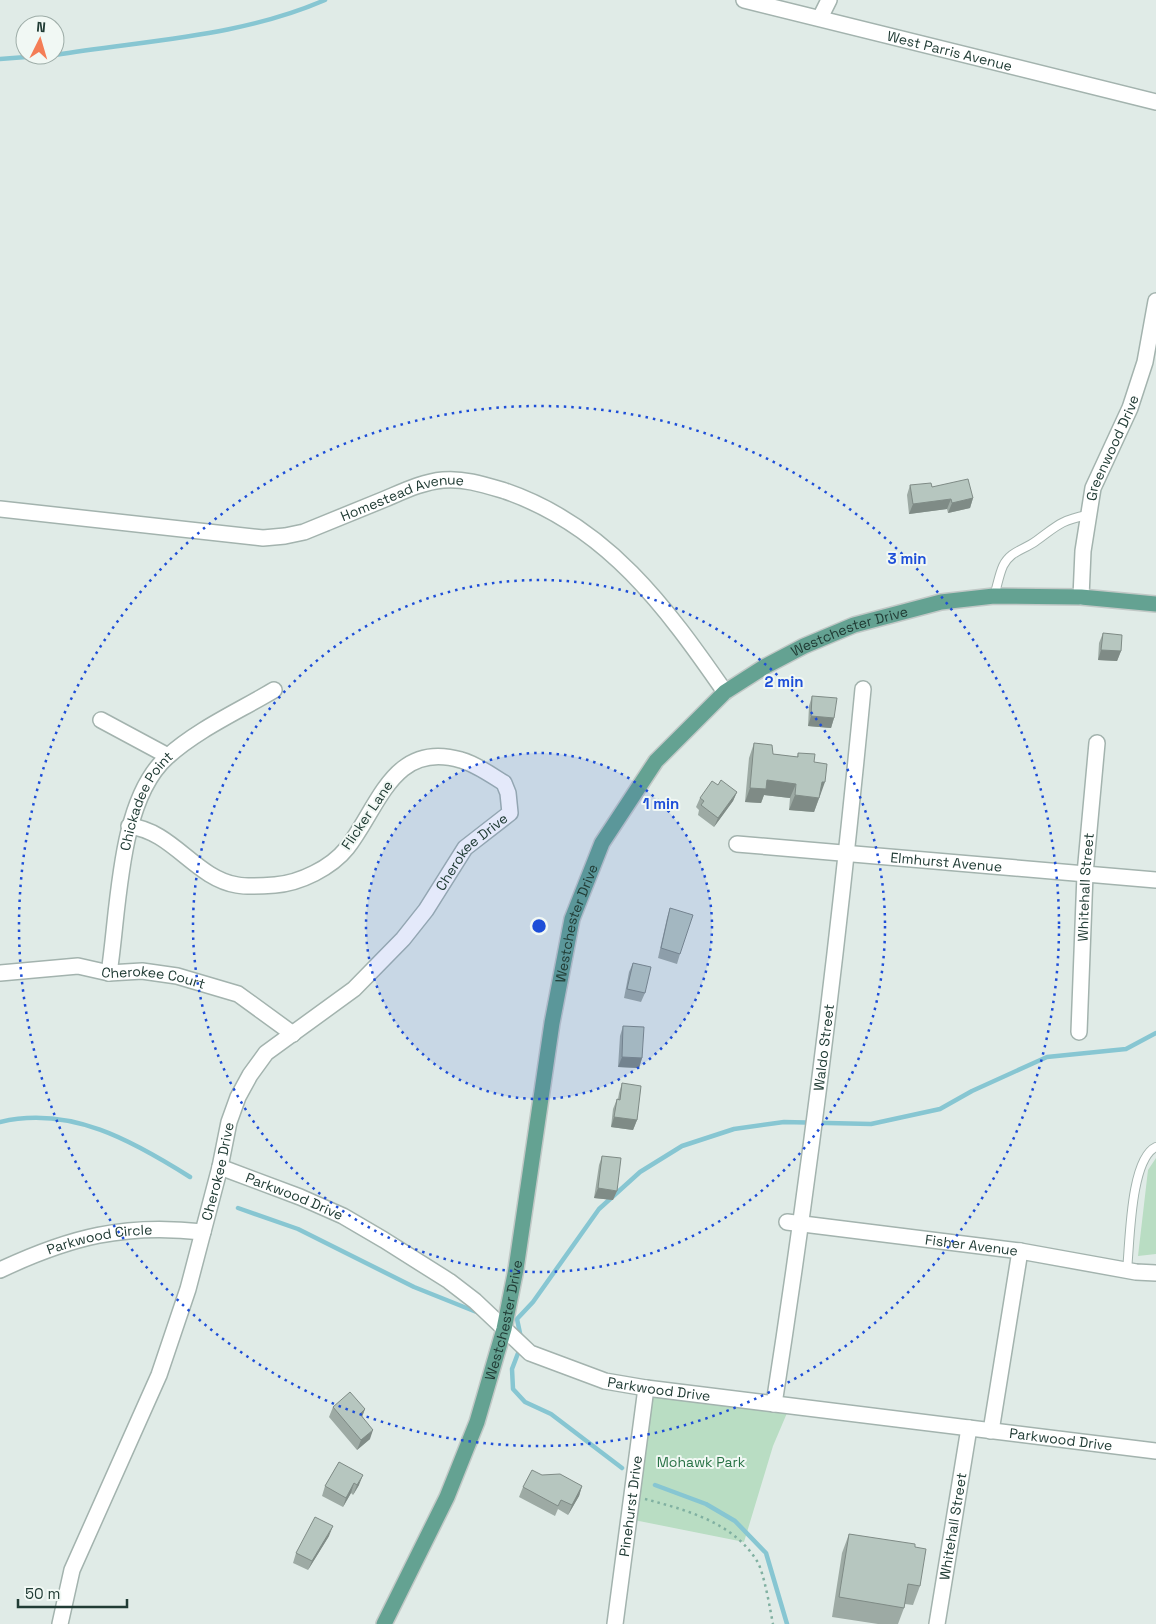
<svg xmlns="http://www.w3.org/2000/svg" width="1156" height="1624" viewBox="0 0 1156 1624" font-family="'Space Grotesk',sans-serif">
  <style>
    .green { fill: #b9ddc3 }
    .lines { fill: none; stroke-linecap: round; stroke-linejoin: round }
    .stream { stroke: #87c6d2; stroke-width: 4.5 }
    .service-casing { stroke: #a3b3ae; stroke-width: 10 }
    .minor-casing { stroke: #a3b3ae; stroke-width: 18 }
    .tertiary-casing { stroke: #a3b3ae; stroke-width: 18 }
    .primary-casing { stroke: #c1c8c6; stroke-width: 18 }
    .path { stroke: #80b0a1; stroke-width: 2.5; stroke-dasharray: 2.5 4; stroke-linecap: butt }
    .service { stroke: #fff; stroke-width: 8 }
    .minor { stroke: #fff; stroke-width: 15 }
    .tertiary { stroke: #fff; stroke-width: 15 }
    .primary { stroke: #64a292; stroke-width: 15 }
    .wall { fill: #9daaa4 }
    .shaded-wall { fill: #7f8b86 }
    .building { fill: #b6c6bf; stroke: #7f8b86 }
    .ring { fill: none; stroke: #1d4ed8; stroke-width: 2.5; stroke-dasharray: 2.5 5 }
    .labels { text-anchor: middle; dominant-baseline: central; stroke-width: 4; stroke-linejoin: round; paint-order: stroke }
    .street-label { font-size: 14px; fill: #213c35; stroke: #f1f8f4 }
    .park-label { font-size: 14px; fill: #2a7347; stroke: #f1f8f4 }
    .centre { fill: #1d4ed8; stroke: #f1f8f4; stroke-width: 2.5 }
    .ring-label { font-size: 15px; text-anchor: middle; font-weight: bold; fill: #1d4ed8; stroke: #f1f8f4; stroke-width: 4; stroke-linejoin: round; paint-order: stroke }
  </style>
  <rect width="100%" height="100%" fill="#e0ebe7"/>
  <!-- green -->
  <path class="green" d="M1156 1158V1254L1138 1256 1148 1170Z
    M646 1388 790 1406 773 1446 744 1542 629 1519Z"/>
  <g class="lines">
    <!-- stream -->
    <path class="stream" d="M55 55C146 40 240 37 325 0
      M0 59 52 55
      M0 1122C70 1105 133 1141 190 1177
      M238 1208 298 1229 414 1287 479 1313
      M517 1319 533 1302 599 1209 640 1172 682 1146 734 1129 784 1122 871 1124 940 1109 972 1091 1047 1057 1126 1049 1156 1033
      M517 1319 521 1338
      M520 1348 512 1369 513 1389 525 1402 551 1414 622 1468
      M655 1485 706 1504 735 1521 766 1553 787 1624"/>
    <defs>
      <path id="service" d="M994 596C997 587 999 575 1003 566 1010 551 1024 550 1036 541 1057 526 1059 521 1087 515
        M1127 1270C1130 1243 1130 1159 1156 1147"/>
      <g id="minor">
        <path id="s1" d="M744 0 1156 102"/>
        <path d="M820 18 829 0"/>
        <path id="s2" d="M0 509 263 538 285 536 304 532C331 521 358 510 385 499 404 491 422 482 443 480 464 478 485 485 505 491 607 526 666 607 725 692"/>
        <path d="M101 720 168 756"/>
        <path id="s3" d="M737 844 1156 880"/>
        <path id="s4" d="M0 973 78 966 109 973 142 971 177 976 238 994 293 1034"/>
        <path id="s5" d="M109 973C119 910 118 801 167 757 198 729 239 711 274 690"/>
        <path id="s6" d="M1079 1032 1085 874 1097 743"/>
        <path id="s7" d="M220 1167 300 1197 343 1216 384 1240 449 1281 475 1301 530 1353 605 1381 646 1388 1156 1451"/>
        <path id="s8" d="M787 1222 1020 1251 1136 1272 1156 1273"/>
        <path id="s9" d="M0 1270C70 1237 125 1223 203 1232"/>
        <path id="s10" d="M774 1404C811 1166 840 929 863 689"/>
        <path d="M991 1431 1020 1251"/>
        <path id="s11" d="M60 1624 72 1570 159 1375 188 1289 220 1167 229 1122 238 1097 250 1075 266 1053 354 989 403 939 426 910 465 848 510 813 508 793 504 783C491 775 476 764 461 760 393 740 379 807 347 848 331 868 300 883 275 885 263 886 248 887 237 885 195 878 173 831 129 826"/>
        <path id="s12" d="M615 1624 646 1388"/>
        <path id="s13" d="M937 1624 969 1428"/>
      </g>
      <g id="tertiary">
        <path id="s14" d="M1081 597 1083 551 1093 488 1130 408 1145 362 1156 301"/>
      </g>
      <g id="primary">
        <path id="s15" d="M384 1624 447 1497 477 1422 504 1329 516 1269 552 1023 572 919 602 843 656 761 725 692 764 667 804 646 854 625 941 602 994 596 1081 597 1156 604"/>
      </g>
    </defs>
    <!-- service casing -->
    <use href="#service" class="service-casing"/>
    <!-- minor casing -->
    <use href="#minor" class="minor-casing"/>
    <!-- tertiary casing -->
    <use href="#tertiary" class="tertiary-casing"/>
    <!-- primary casing -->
    <use href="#primary" class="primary-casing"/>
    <!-- path -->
    <path class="path" d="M645 1499C686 1510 733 1522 757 1561 764 1572 770 1609 773 1624"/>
    <!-- service -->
    <use href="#service" class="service"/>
    <!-- minor -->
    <use href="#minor" class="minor"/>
    <!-- tertiary -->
    <use href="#tertiary" class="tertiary"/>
    <!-- primary -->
    <use href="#primary" class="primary"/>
  </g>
  <!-- wall -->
  <path class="wall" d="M910 485 932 487 973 498 970 508 948 513 947 509 909 514 907 495Z
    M1103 633 1121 651 1117 661 1098 660 1099 643Z
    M812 696 834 718 831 728 808 726 809 706Z
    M754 743 773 754 797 757 798 753 814 762 820 796 814 812 789 810 790 798 764 795 761 803 745 802 749 758Z
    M718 785 737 792 733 801 714 827 698 815 699 810 696 807 700 798Z
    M670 908 680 954 677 964 658 958 667 918Z
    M633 963 645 993 641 1002 624 998 629 972Z
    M623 1026 642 1058 639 1068 618 1067 620 1036Z
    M622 1083 637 1120 633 1130 611 1127 613 1109 617 1099H618L619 1093Z
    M602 1156 613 1200 594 1198 599 1165Z
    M333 1407 365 1409 362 1417 370 1439 357 1450 329 1417Z
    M339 1462 359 1485 353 1495 351 1493 343 1507 322 1496 325 1486Z
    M542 1475 582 1486 579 1496 568 1515 558 1509 555 1516 519 1497 523 1487Z
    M849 1534 915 1547 920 1586 913 1605 905 1604 904 1608 898 1624H878L832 1617 842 1553Z
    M329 1536 308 1570 293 1563 296 1553Z"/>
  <!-- shaded-wall -->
  <path class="shaded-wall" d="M973 498 970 508 948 513 952 503Z
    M951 499 947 509 909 514 913 504Z
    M1101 650 1121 651 1117 661 1098 660Z
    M811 716 834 718 831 728 808 726Z
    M767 780 796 784 790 798 764 795 761 803 745 802 750 788Z
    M822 782H825L820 796H816Z
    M737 792 733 801 714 827 718 818Z
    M795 795 819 798 814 812 789 810Z
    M622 1057 642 1058 639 1068 618 1067Z
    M614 1117 637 1120 633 1130 611 1127Z
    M598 1188 617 1191 613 1200 594 1198Z
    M365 1409 361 1419 360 1414Z
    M373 1430 370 1439 357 1450 361 1440Z
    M363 1475 359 1485 353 1495 357 1485Z
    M354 1483 351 1493 343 1507 346 1498Z
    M582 1486 579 1496 568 1515 572 1505Z
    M333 1526 329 1536 308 1570 312 1561Z"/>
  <!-- building -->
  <path class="building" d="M968 479 973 498 952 503 951 499 913 504 910 485 931 483 932 487Z
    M1103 633 1122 635 1121 651 1101 650Z
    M812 696 837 698 834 718 811 716Z
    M754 743 772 745 773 754 798 757V753L815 754 814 762 827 764 825 782H822L819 798 795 795 796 784 767 780 766 789 750 788Z
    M721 780 737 792 718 818 701 805 704 801 700 798 712 781 718 785Z
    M670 908 693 915 680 954 661 948Z
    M633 963 651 967 645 993 627 989Z
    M623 1026 644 1027 642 1058 622 1057Z
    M622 1083 641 1086 637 1120 614 1117 617 1099 620 1100Z
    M602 1156 621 1158 617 1191 598 1188Z
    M350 1392 365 1409 360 1414 373 1430 361 1440 333 1407Z
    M339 1462 363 1475 357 1485 354 1483 346 1498 325 1486Z
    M532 1470 542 1475 560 1474 582 1486 572 1505 561 1500 558 1506 523 1487Z
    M315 1517 333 1526 312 1561 296 1553Z
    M849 1534 915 1544V1547L926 1549 920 1586 908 1584 904 1608 839 1597Z"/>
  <!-- distance rings -->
  <circle cx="539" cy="926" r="173" fill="#1d4ed8" fill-opacity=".12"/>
  <g class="ring">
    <circle cx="539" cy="926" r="173"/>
    <circle cx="539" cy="926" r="346"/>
    <circle cx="539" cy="926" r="520"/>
  </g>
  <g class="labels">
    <!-- street labels -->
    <g class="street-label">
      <text stroke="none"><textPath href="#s1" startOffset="212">West Parris Avenue</textPath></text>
      <text stroke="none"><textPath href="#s14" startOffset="154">Greenwood Drive</textPath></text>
      <text stroke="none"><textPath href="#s2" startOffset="411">Homestead Avenue</textPath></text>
      <text stroke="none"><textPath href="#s15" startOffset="1152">Westchester Drive</textPath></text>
      <text stroke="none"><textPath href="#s5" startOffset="178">Chickadee Point</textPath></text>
      <text transform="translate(367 815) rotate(-56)">Flicker Lane</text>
      <text stroke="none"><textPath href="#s11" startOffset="901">Cherokee Drive</textPath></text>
      <text stroke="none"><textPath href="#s3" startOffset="210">Elmhurst Avenue</textPath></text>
      <text stroke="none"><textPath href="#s6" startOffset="145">Whitehall Street</textPath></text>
      <text stroke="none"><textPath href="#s15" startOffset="732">Westchester Drive</textPath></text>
      <text stroke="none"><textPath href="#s4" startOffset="155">Cherokee Court</textPath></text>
      <text stroke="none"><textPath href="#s10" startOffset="360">Waldo Street</textPath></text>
      <text stroke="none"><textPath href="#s11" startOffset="481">Cherokee Drive</textPath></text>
      <text stroke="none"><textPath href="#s7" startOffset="80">Parkwood Drive</textPath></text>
      <text stroke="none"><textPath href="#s9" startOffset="105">Parkwood Circle</textPath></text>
      <text stroke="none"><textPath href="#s8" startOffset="186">Fisher Avenue</textPath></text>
      <text stroke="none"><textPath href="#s15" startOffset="328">Westchester Drive</textPath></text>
      <text stroke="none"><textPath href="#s7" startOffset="500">Parkwood Drive</textPath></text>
      <text stroke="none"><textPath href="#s7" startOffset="905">Parkwood Drive</textPath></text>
      <text stroke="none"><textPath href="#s12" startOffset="119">Pinehurst Drive</textPath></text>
      <text stroke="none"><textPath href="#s13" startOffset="99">Whitehall Street</textPath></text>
    </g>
    <!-- park labels -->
    <g class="park-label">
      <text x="701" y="1462">Mohawk Park</text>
    </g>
  </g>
  <circle cx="539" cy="926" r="8" class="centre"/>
  <g class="ring-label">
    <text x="907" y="564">3 min</text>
    <text x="784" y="687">2 min</text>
    <text x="661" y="809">1 min</text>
  </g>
  <!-- north arrow -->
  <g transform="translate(40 40) rotate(5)"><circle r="24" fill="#f1f8f4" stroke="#9eada8"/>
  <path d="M0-4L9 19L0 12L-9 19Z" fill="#f47d56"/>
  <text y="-8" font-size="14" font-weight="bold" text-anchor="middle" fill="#213c35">N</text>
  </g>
  <!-- scale -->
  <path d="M18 1599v8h109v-8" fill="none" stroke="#213c35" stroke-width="2.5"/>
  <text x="25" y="1599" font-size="15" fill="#213c35" stroke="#f1f8f4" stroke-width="4" paint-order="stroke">50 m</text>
</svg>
